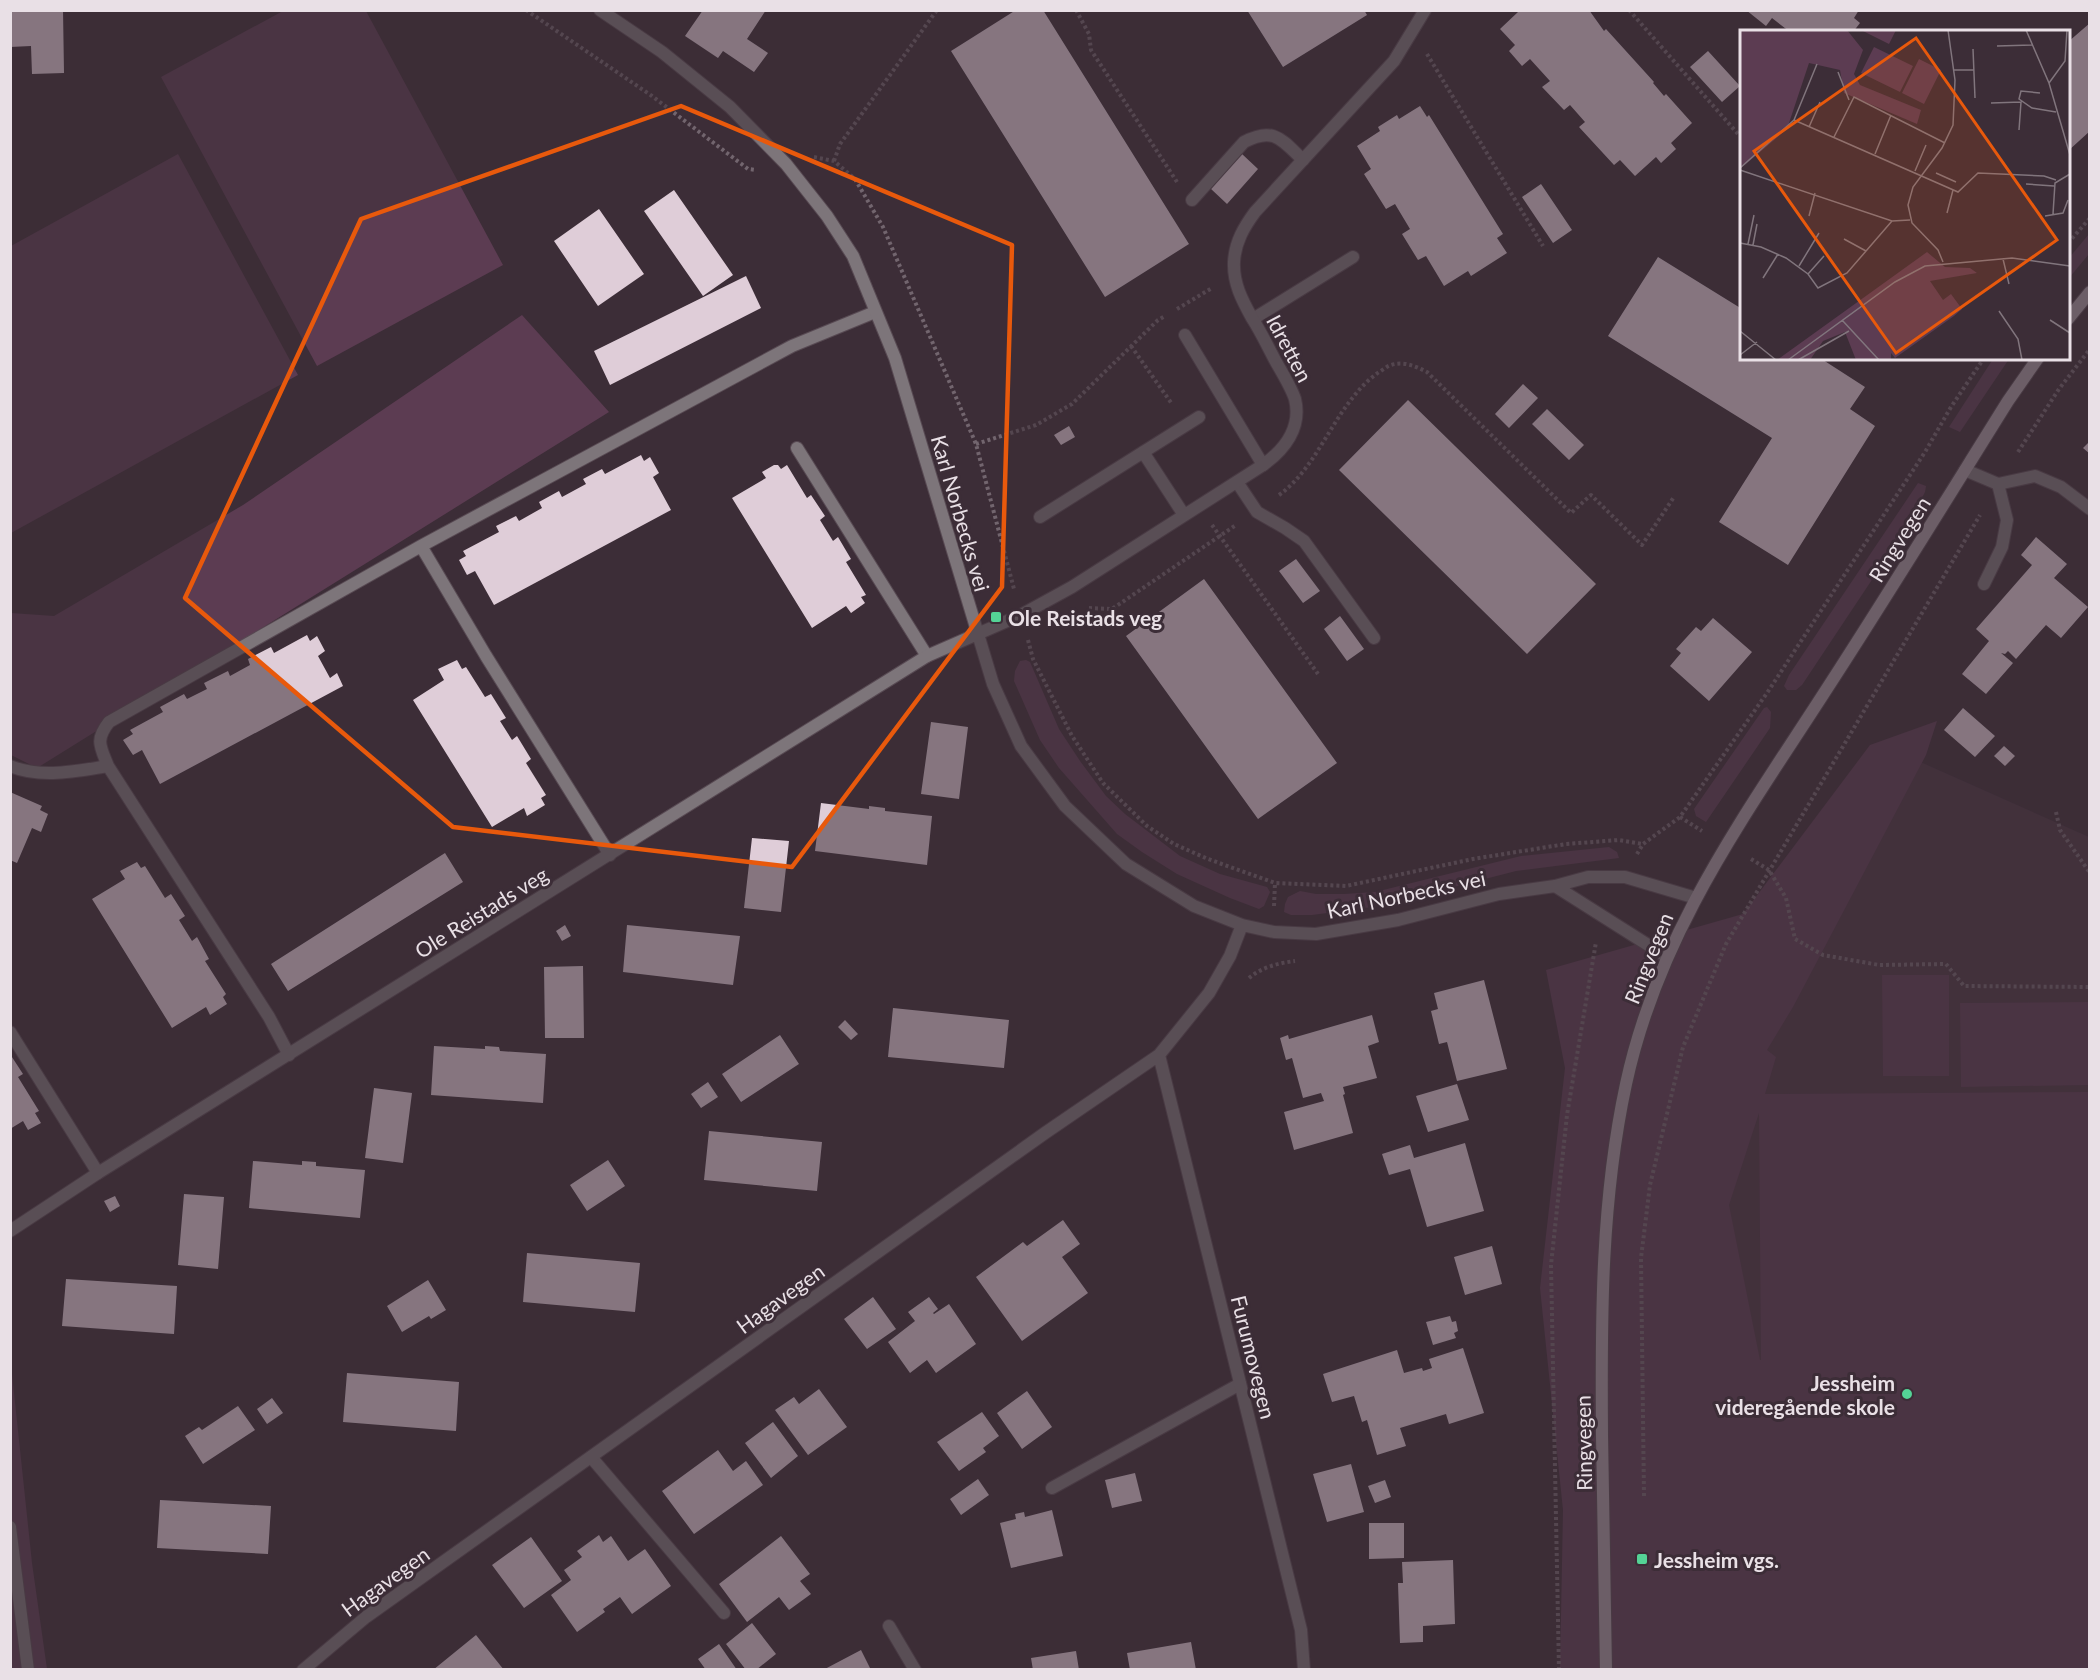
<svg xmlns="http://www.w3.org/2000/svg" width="2100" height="1680" viewBox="0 0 2100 1680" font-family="Lato,sans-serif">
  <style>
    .built { fill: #493542 }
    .green { fill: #5c3c52; fill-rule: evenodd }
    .building { fill: #dfcdd8 }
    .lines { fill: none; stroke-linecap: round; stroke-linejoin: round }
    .service-casing { stroke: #584a53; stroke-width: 14 }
    .minor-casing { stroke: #584a53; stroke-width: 14 }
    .secondary-casing { stroke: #584a53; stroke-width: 14 }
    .path { stroke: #72656e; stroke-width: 4; stroke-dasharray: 3 3; stroke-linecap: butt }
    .service { stroke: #7d757a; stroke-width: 12 }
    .minor { stroke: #7d757a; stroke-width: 12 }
    .secondary { stroke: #a69aa2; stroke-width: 12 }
    .marked { fill: none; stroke: #e8590c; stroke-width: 4.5; stroke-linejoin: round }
    .poi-dot { fill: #54d396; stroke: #3c2d37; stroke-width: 2 }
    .labels { text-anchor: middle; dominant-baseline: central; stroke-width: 6; stroke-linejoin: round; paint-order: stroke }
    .street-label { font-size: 21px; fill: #e9e0e6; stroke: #3c2d37 }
    .poi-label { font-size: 21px; font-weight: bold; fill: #e9e0e6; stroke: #3c2d37; text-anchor: start }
    .inset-road { fill: none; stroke: #81757d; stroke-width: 1.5 }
    .view { fill: #e8590c; fill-opacity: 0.15; stroke: #e8590c; stroke-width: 3 }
    .inset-edge { fill: none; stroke: #e9e0e6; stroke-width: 3 }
  </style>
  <rect width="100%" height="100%" fill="#3c2d37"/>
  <!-- built -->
  <path class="built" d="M1907 756 2089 837V1669H1727L1724 1118Z"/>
  <!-- green -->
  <path class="green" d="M283 11H366L503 265 317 366 161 77Z
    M178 154 298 375 11 533V246Z
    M2089 234V254L2069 278V258Z
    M522 315 609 412 37 768 11 755V613L54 616 243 505Z
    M1993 359H2009L1960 432 1949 427Z
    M1918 483 1926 486 1925 492 1907 527 1802 685 1796 690H1787L1784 686 1789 675Z
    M1026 660 1030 662 1059 729 1080 761 1106 796 1125 814 1180 856 1220 874 1267 887 1270 892 1264 906 1259 909 1230 898 1177 874 1142 852 1117 834 1059 768 1040 740 1014 681 1015 671 1020 661Z
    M1767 707 1771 712 1770 728 1706 822 1696 816 1694 809 1764 708Z
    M1937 721 1926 755 1793 1007 1767 1050 1776 1057 1765 1094 2089 1092V1669H1560L1563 1510 1540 1288 1565 1068 1546 970 1743 914 1870 745ZM1759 1113 1761 1360H1760L1729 1205Z
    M1609 847 1617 852 1619 858 1516 871 1380 906 1312 915H1291L1284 912 1285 904 1288 897 1300 891 1316 894H1344L1375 892 1521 856Z
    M1882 975H1949V1076H1883Z
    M2089 1002V1085L1961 1087 1960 1003Z
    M10 1355 32 1563 47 1669H11Z"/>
  <!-- building -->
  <path class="building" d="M10 10H63L64 73 32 74 31 46 10 47Z
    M703 10H766L747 39 768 53 754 72 723 51 718 58 685 36Z
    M1016 10H1043L1189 244 1105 297 951 51Z
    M1247 10H1364L1367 15 1283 67Z
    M1517 10H1589L1604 31 1606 29 1654 82 1653 83 1664 96 1666 94 1692 123 1671 143 1676 149 1661 163 1656 157 1635 176 1620 160 1614 165 1579 127 1585 122 1570 105 1564 110 1542 87 1550 81 1530 59 1522 66 1509 51 1515 45 1500 29 1518 12Z
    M1746 10H1859L1854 18 1860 23 1853 32H1790L1772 18 1766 26Z
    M2090 23V131L2068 151V42Z
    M1708 51 1740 86 1722 102 1690 67Z
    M1420 106 1427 117 1429 115 1503 234 1497 238 1507 253 1471 276 1468 271 1444 286 1426 256 1418 260 1402 234 1410 229 1395 204 1386 209 1364 174 1371 169 1357 146 1380 131 1378 127 1397 115 1399 119Z
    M1242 154 1258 169 1227 204 1210 188Z
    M1541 184 1572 230 1553 243 1522 197Z
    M674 190 733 275 703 296 644 211Z
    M599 209 644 274 598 306 554 241Z
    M1658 257 1742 309V358H1820L1865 387 1850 409 1875 426 1788 565 1719 522 1772 438 1608 336Z
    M746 276 761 308 610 385 594 351Z
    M1523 384 1538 398 1509 428 1495 414Z
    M1408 400 1596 584 1527 654 1339 470Z
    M1547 409 1584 445 1569 460 1532 424Z
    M1069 426 1075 437 1061 445 1054 435Z
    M2090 441V454L2083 448Z
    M641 455 644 461 650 457 659 473 653 477 671 510 494 605 475 571 467 575 459 560 466 556 463 551 499 532 496 526 516 516 519 521 542 508 539 502 559 491 562 497 586 484 583 479 602 469 605 474Z
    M774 465H778L781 469 787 465 807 498 811 495 825 516 820 520 833 541 838 537 851 559 846 562 866 595 861 597 865 603 851 613 846 606 812 628 732 498 766 478 762 472Z
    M2036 537 2067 564 2054 578 2088 607 2061 638 2046 625 2016 659 2008 651 2005 654 2001 653 2013 663 1986 694 1962 674 1989 641 1976 629 2032 565 2021 555Z
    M1296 559 1320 591 1303 603 1279 571Z
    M1204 579 1337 763 1258 819 1126 636Z
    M1340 616 1364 649 1347 661 1324 629Z
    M1713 618 1752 652 1709 701 1670 666 1681 653 1676 649 1696 627 1701 631Z
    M307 635 310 641 317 636 325 651 318 656 330 678 337 673 343 686 160 784 142 750 133 755 123 740 133 734 130 730 163 712 160 707 184 694 187 699 207 689 204 683 228 671 230 676 250 665 248 659 271 647 274 653Z
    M457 660 462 669 466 667 485 697 491 694 506 718 500 721 512 740 517 736 531 759 526 763 546 795 541 798 545 805 527 816 524 808 492 827 413 700 444 680 438 669Z
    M1963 708 1995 736 1975 757 1944 730Z
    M931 722 968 727 959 799 921 794Z
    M2004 746 2015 756 2005 766 1994 756Z
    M10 792 42 806 40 810 48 814 41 832 32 828 17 863 10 860Z
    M821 803 869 809V806L885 808V811L932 816 927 865 815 851Z
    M752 838 789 841 781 912 744 908Z
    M445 853 463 882 288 991 271 964Z
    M137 862 141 868 145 866 165 898 171 894 185 916 179 920 192 941 197 937 209 959 205 961 226 994 223 997 227 1004 210 1015 206 1007 172 1028 92 899 125 879 120 871Z
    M565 925 571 936 562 941 556 931Z
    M627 925 740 936 733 985 623 972Z
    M583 966 584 1038H545L544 967Z
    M1484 980 1507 1069 1457 1081 1447 1042 1439 1044 1431 1011 1438 1009 1434 993Z
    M893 1008 1009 1020 1004 1068 888 1057Z
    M1372 1015 1379 1042 1368 1046 1377 1078 1343 1087 1345 1094 1343 1095 1353 1133 1294 1150 1284 1112 1324 1101 1321 1093 1303 1098 1292 1058 1286 1060 1280 1038 1288 1035 1289 1039Z
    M845 1020 858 1034 851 1040 838 1027Z
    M780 1035 799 1064 741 1102 722 1074Z
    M434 1046 485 1049V1046L499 1047 500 1051 546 1054 543 1103 431 1095Z
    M10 1054 23 1074 18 1077 39 1111 35 1113 41 1123 28 1130 23 1121 10 1129Z
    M708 1082 718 1097 701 1108 691 1094Z
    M1457 1084 1469 1120 1428 1132 1416 1096Z
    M374 1088 412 1093 403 1163 365 1158Z
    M709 1131 822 1142 817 1191 704 1180Z
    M1465 1143 1484 1211 1427 1227 1410 1169 1389 1175 1382 1154 1410 1145 1414 1158Z
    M608 1160 625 1186 587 1211 570 1185Z
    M253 1161 302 1165V1161L316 1162V1166L365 1170 360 1218 249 1208Z
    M184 1194 224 1197 218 1269 178 1265Z
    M115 1196 120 1206 110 1212 104 1201Z
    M1063 1220 1080 1244 1062 1257 1088 1293 1022 1341 976 1277 1023 1242 1027 1246Z
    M1492 1246 1502 1284 1465 1295 1454 1257Z
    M527 1253 640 1263 635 1312 523 1302Z
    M66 1279 177 1286 174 1334 62 1326Z
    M428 1280 446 1310 431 1319 429 1316 402 1332 387 1306Z
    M873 1297 896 1329 867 1349 844 1319Z
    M929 1297 938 1309 933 1313 934 1314 949 1304 976 1344 936 1373 927 1360 910 1373 888 1342 915 1321 908 1312Z
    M1450 1316 1452 1322 1456 1321 1458 1331 1454 1333 1456 1338 1433 1345 1426 1322Z
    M1463 1348 1484 1413 1449 1424 1446 1414 1400 1428 1406 1446 1377 1455 1367 1420 1362 1422 1354 1396 1332 1402 1323 1374 1397 1350 1404 1373 1422 1368 1423 1371 1432 1368 1429 1359Z
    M347 1373 459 1382 456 1431 343 1422Z
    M819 1389 847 1427 808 1455 775 1410 794 1397 799 1404Z
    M1027 1391 1052 1427 1022 1449 997 1413Z
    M272 1398 283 1413 267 1424 257 1409Z
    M238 1406 255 1430 203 1464 185 1436 199 1427 202 1430Z
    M982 1412 999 1436 983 1448 986 1452 959 1471 937 1442Z
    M773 1422 798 1456 771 1478 745 1443Z
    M718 1450 733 1471 746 1461 763 1485 694 1534 662 1491Z
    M1351 1464 1364 1512 1327 1522 1313 1474Z
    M1135 1473 1142 1501 1112 1508 1105 1480Z
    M978 1479 989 1495 961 1515 950 1499Z
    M1385 1480 1391 1497 1375 1503 1368 1486Z
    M160 1500 271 1506 268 1554 157 1548Z
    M1052 1510 1063 1556 1011 1568 1000 1523 1016 1519 1015 1514 1024 1512 1025 1517Z
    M1369 1523H1404V1558L1369 1559Z
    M599 1535 603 1542 611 1536 628 1561 645 1549 671 1586 632 1614 620 1597 603 1609 605 1612 577 1632 551 1595 571 1580 564 1570 582 1557 577 1551Z
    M781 1536 810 1574 800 1581 811 1594 789 1610 779 1597 747 1622 719 1584Z
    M531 1537 562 1581 524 1608 492 1565Z
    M1453 1560 1455 1624 1423 1626V1642L1400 1643 1398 1583H1403L1402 1562Z
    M752 1623 776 1654 756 1670H746L726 1644Z
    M476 1635 504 1670H433Z
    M1191 1642 1196 1670H1130L1127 1653Z
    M719 1644 737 1670H706L698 1659Z
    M861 1650 871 1670H823Z
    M1076 1651 1079 1670H1033L1031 1658Z"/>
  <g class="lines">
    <defs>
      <path id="service" d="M1192 200 1244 142C1274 126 1282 140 1303 160
        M1253 319 1353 257
        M1185 335 1263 465
        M797 448 927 656
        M1143 452 1184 515
        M1965 470 1998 484 2035 476 2061 487 2090 509
        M1237 482 1257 512 1285 528 1304 541 1374 638
        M1040 517 1199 417
        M421 546 486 656 610 855
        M1984 584 2002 547 2007 520 1998 484
        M10 766C42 779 76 771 108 766
        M10 1032 98 1173
        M289 1055 269 1017 108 766C100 746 95 740 109 722L421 546 792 346 875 312
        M591 1457 724 1613
        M1052 1488 1240 1384
        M889 1626 915 1670"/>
      <path id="minor" d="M600 10 662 52 730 107 786 164 827 216 853 256 895 358 993 684 1021 746 1065 806 1126 864 1194 906 1242 925 1274 932 1316 934 1398 920 1499 894 1555 886 1588 877H1625L1696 898
        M1555 886 1667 957
        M1159 1055 1301 1630 1304 1670
        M10 1231 98 1173 927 656 1021 615 1072 587 1263 465C1284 450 1302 428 1295 399 1291 387 1283 374 1276 362 1268 347 1261 332 1252 318 1242 300 1233 283 1234 262 1235 242 1244 227 1255 212L1394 61 1425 10
        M10 1527 28 1670
        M303 1670 366 1617 1045 1133 1159 1055 1209 993 1230 956 1242 925"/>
      <path id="secondary" d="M2068 319 2090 292
        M1606 1670C1604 1591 1603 1513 1602 1435 1601 1317 1601 1200 1626 1084 1659 931 1745 816 1828 687 1889 593 1948 497 2008 401L2038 358"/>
    </defs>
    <!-- service casing -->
    <use href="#service" class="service-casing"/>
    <!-- minor casing -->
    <use href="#minor" class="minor-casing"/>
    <!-- secondary casing -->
    <use href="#secondary" class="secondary-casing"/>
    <!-- path -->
    <path class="path" d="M526 10 652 96 748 169 756 170
      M1076 10 1089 34 1091 50 1177 182
      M1629 10 1738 134
      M1427 54 1543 246
      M814 157 834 161 855 179 883 227 976 444 1014 589
      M834 161 840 144 937 10
      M2068 243 2090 218
      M1177 309 1212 288
      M1131 346 1172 404
      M976 444 1036 425 1072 404 1158 320 1165 316
      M2018 452 2059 389 2090 349
      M1279 495C1321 465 1335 403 1379 372 1383 370 1387 366 1391 365 1404 361 1415 366 1427 372L1571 513 1591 495 1642 545 1674 497
      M1212 525 1318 674
      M1089 608 1112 609 1236 525
      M1028 640 1033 659 1072 736 1103 783 1147 826 1174 844 1208 859 1275 883 1346 886 1473 859 1566 844 1619 840 1643 844
      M2056 812 2060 830 2090 873
      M1680 817 1702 831
      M1637 854 1643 844 1680 817 1767 693 1925 452 1951 407 1984 358
      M1751 859 1769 870 1786 898 1795 939 1823 955 1879 965 1946 964 1964 986 2090 987
      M1274 906 1275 883
      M1249 978C1262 967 1279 963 1295 961
      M1644 1496 1641 1258 1650 1185 1683 1047 1726 944 1980 515
      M1559 1670 1551 1265 1567 1115 1596 942"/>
    <!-- service -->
    <use href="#service" class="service"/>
    <!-- minor -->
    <use href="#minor" class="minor"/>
    <!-- secondary -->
    <use href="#secondary" class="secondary"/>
  </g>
  <!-- marked area -->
  <path d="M0 0H2100V1680H0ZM681 106 1012 245 1002 587 792 867 453 827 185 598 361 219Z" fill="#3c2d37" fill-opacity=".55" fill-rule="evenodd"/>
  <path class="marked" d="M681 106 1012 245 1002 587 792 867 453 827 185 598 361 219Z"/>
  <!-- markers -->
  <g class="poi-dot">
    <rect x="990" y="611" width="12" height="12" rx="3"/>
    <circle cx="1907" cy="1394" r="6"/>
    <rect x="1636" y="1553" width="12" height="12" rx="3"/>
  </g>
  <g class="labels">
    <!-- street labels -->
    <g class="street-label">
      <text transform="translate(1290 348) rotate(62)">Idretten</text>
      <text transform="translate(961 513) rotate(74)">Karl Norbecks vei</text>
      <text transform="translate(1899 539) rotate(-58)">Ringvegen</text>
      <text transform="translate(1406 894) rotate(-12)">Karl Norbecks vei</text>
      <text transform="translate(481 912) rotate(-32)">Ole Reistads veg</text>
      <text transform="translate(1648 958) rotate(-68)">Ringvegen</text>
      <text transform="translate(780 1298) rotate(-36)">Hagavegen</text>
      <text transform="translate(1254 1357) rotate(76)">Furumovegen</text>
      <text transform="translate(1583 1443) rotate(-91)">Ringvegen</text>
      <text transform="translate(385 1581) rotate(-36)">Hagavegen</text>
    </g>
    <!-- poi labels -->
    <g class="poi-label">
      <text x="1008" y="617">Ole Reistads veg</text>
      <text x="1895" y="1382" text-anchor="end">Jessheim<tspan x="1895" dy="24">videregående skole</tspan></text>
      <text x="1654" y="1559">Jessheim vgs.</text>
    </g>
  </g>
  <!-- overview -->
  <g transform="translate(1740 30)">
    <rect width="330" height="330" fill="#3c2d37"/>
    <path d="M0 0H107L123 20 114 44 120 55 181 80 177 94 104 63 100 40 69 33 47 99 0 139ZM121 0H156L149 14ZM134 17 173 36 160 62 121 43ZM179 29 201 40 184 74 162 63ZM187 222 205 237 230 238 237 243 190 251 203 270 211 264 222 279 214 286 155 328 151 323V330H116L105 302 83 311 70 330H37Z" fill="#5c3c52"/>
    <path class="inset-road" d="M286 0 309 53 330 125M257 16 292 15M233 19 235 68M214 40H234M98 42 109 70M309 53 325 31 327 0M300 63 281 61 279 69 292 78 316 82M251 73 281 72 279 100M54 90 218 162 238 143 304 146 316 150M54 90 77 34M69 97 80 72M94 107 114 67 205 113M135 124 151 85M0 138 54 90M0 140 152 191 170 190M175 141 186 115M196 143 216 152M286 154 314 156M207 183 213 160M313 184 315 153 330 144M69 186 75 163M305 186 323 183 328 170M104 209 126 221M0 213 21 217 46 228 68 244 78 258 107 243 152 191M8 214 14 185M13 215 17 194M263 229 269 254M203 232 198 220 172 193 168 175 173 157 202 118 213 95 215 50 208 0M59 236 79 203M68 244 84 226M23 248 38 224M259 281 278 309 282 330M102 290 139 330M310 290 330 303M0 301 36 330M0 325 17 312M48 330 155 252 185 236 272 228 330 236M58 330 109 301"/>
    <path class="view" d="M176 8 317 210 156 323 14 121Z"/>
    <rect width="330" height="330" class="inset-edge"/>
  </g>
  <!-- border -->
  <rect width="2100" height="1680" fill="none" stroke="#e9e0e6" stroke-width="24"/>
</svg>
